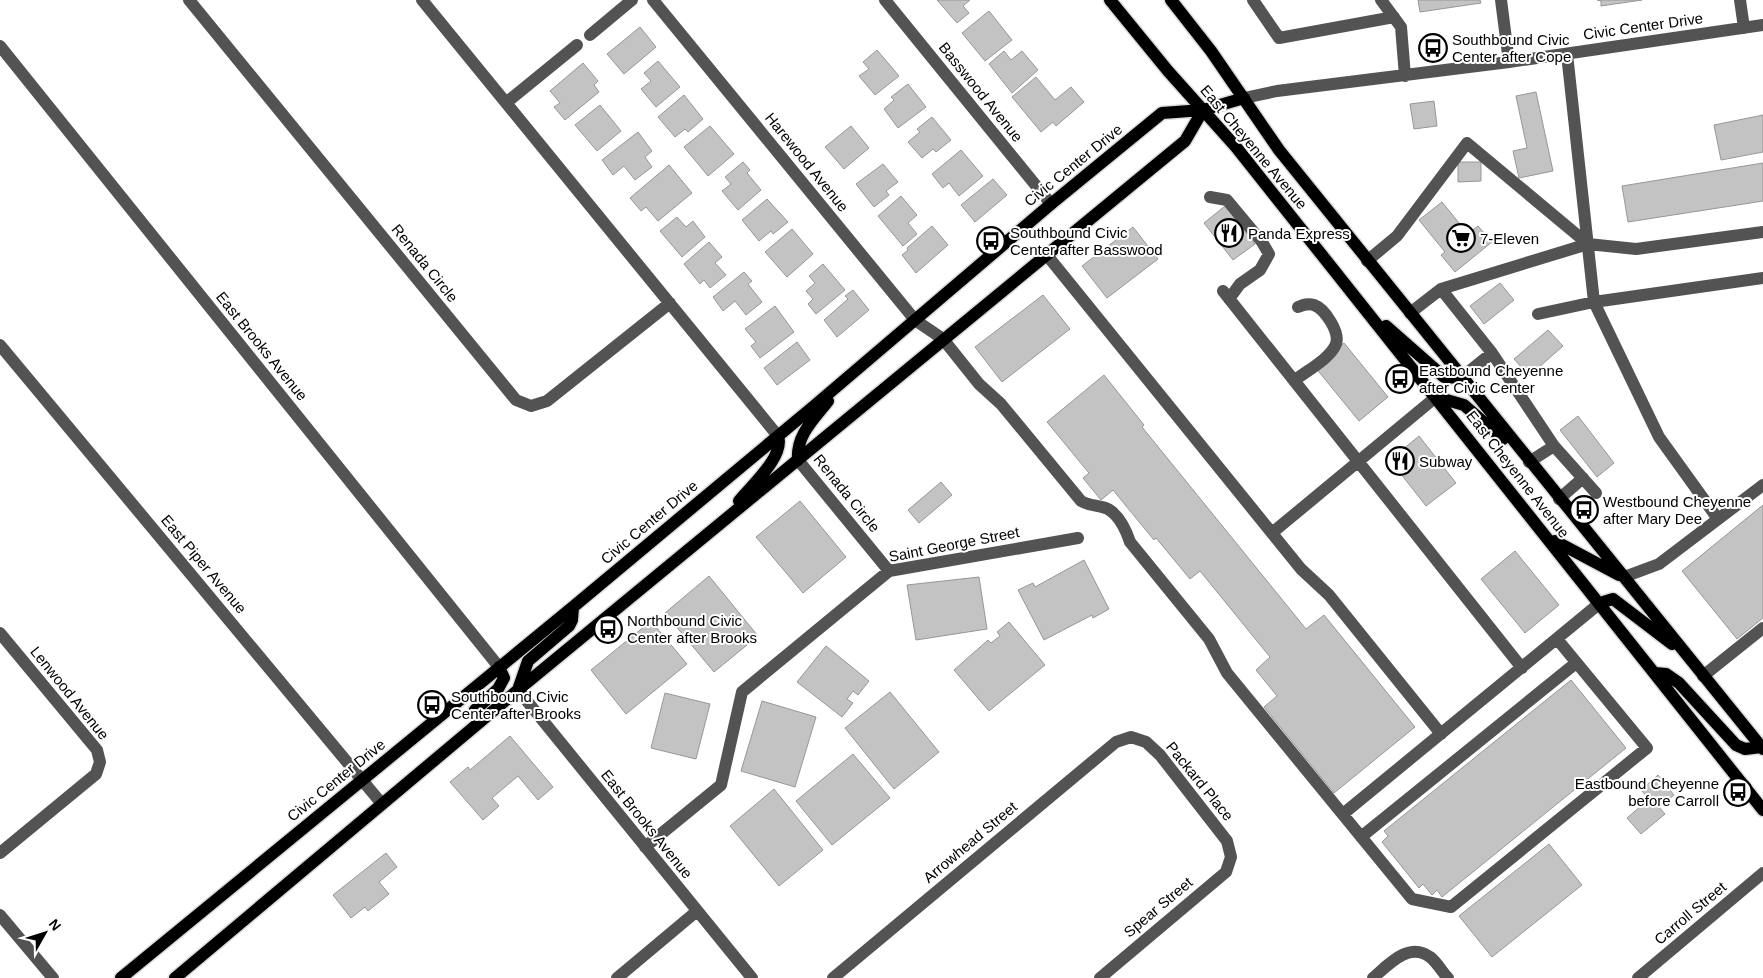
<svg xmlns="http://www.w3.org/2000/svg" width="1763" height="978" viewBox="0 0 1763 978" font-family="Arial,sans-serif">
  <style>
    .building { fill: #c3c3c3; stroke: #979797 }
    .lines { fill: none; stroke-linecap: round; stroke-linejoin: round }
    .major-casing { stroke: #dbdbdb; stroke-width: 15 }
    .minor { stroke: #535353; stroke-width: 12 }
    .major { stroke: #000; stroke-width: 12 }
    .labels { text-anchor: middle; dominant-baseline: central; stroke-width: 4; stroke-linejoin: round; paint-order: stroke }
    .street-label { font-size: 15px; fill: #000; stroke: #fff }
    .poi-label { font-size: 15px; fill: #000; stroke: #fff; text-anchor: start }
  </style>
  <rect width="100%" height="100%" fill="#fff"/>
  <!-- building -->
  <path class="building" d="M937 0H970L963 6 969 13 957 23Z
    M1418 0H1480L1481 3 1420 12Z
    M1597 0H1642L1601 6V1Z
    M989 11 1012 40 985 61 962 33Z
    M640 27 656 47 624 74 607 54Z
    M877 50 899 76 875 95 859 76 869 69 863 62Z
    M1004 51 1011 60 1022 51 1038 70 1012 93 989 64Z
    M658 61 680 87 656 107 641 89 651 81 644 73Z
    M583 63 598 81 594 85 599 92 565 120 554 107 560 103 550 91Z
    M1036 77 1055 100 1071 87 1084 102 1056 126 1053 122 1041 132 1012 97Z
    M908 84 926 107 898 128 884 109 894 100 891 97Z
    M1536 92 1553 171 1519 178 1513 151 1527 148 1516 96Z
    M684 95 703 119 688 132 685 129 675 137 658 117Z
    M1434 101 1437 126 1414 129 1410 104Z
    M600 105 621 131 597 151 575 125Z
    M1763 115V152L1721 160 1714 125Z
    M932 117 951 140 936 152 933 149 922 158 908 142 920 132 917 129Z
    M710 126 734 154 708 176 684 147Z
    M851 126 869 148 844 169 825 147Z
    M638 132 652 151 645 157 652 167 635 180 624 166 613 175 602 160Z
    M961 150 983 176 959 196 949 183 943 188 932 174Z
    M743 162 750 170 747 173 761 190 738 210 722 191 731 184 725 177Z
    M1458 162H1481V181L1458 182Z
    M1763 163V201L1628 222 1622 186Z
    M883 164 898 182 886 191 889 195 874 207 856 184Z
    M669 165 692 193 658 221 646 207 641 211 630 198Z
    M993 179 1007 195 975 222 961 205Z
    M901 196 917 215 908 223 917 234 903 246 878 216Z
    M767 199 788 222 773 234 771 231 759 241 742 220Z
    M1442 202 1468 234 1478 226 1492 242 1455 272 1441 255 1445 252 1419 220Z
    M1225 206 1255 244 1233 260 1204 223Z
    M677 217 686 227 693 221 705 237 682 257 660 231Z
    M932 226 948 245 916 273 902 255 908 250 907 248Z
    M1133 227 1158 259 1107 298 1082 266Z
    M792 229 813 254 787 277 765 252Z
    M709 242 722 257 715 263 726 275 710 288 704 280 700 284 684 264Z
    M823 264 845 290 816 314 808 304 813 299 806 291 815 283 809 276Z
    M744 272 752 281 748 284 762 302 746 315 735 301 723 311 713 297Z
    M1500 283 1514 300 1484 324 1470 306Z
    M853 290 869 310 837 337 824 320 848 299 845 296Z
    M1043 295 1070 329 1002 382 975 347Z
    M775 306 794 332 760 358 751 346 756 342 745 329Z
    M1548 330 1563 346 1529 376 1514 359Z
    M797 342 810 360 777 385 764 368Z
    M1344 343 1388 397 1359 421 1315 367Z
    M1104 375 1144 425 1142 427 1306 629 1324 615 1415 727 1334 793 1264 707 1277 696 1256 670 1270 657 1200 571 1190 579 1156 538 1154 540 1113 490 1101 500 1083 478 1089 473 1047 422Z
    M1578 416 1614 463 1597 477 1560 430Z
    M1419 436 1456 483 1426 506 1390 460Z
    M941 482 952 495 919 523 908 510Z
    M800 501 846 557 803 593 756 537Z
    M1763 505V618L1737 639 1682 571Z
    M1515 551 1559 605 1525 633 1481 579Z
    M1084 560 1109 609 1093 618 1092 615 1044 640 1018 590 1033 583 1035 587Z
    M709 576 758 636 714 672 665 613Z
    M979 577 987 629 916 640 907 585Z
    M651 621 687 664 626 714 591 670Z
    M1009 622 1045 665 989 711 954 670 988 640 991 643 1000 636 997 632Z
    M826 646 869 681 858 695 853 691 847 699 853 703 842 717 797 682Z
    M1571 680 1626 748 1442 897 1437 890 1432 895 1423 884 1419 888 1382 842 1388 836 1384 831Z
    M890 692 939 752 894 789 845 728Z
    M665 693 710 704 696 759 651 748Z
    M762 701 816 717 795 787 741 771Z
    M510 736 553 787 538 800 518 776 492 798 499 806 483 820 450 782 468 767 470 770Z
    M853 754 890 798 832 845 796 801Z
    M1658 775 1674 795 1659 807 1665 814 1641 834 1627 818 1649 799 1641 790Z
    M774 789 823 850 779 886 730 826Z
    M1549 844 1582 885 1492 957 1459 916Z
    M386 853 397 867 379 882 389 894 368 911 365 907 351 918 333 895Z"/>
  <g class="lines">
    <defs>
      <path id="major" d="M1110 0 1168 71 1236 147 1763 810
        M1171 0 1211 51 1279 150 1763 749
        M1386 326 1444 377 1461 378
        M1436 397 1464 405 1503 439
        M798 460C796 435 814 419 828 401
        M739 501C752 485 785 456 778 436
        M1555 541 1619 575
        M1600 603 1613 599 1672 644
        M1655 673 1666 674 1679 683 1736 745 1745 749 1761 747
        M518 690 528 661 569 626 572 620 573 607
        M480 722 475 715V710L498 689 504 678 499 667
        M121 978 573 607 814 406 1051 204 1162 113 1203 110 1244 98
        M175 978 518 690 1185 141 1203 110"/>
    </defs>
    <!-- major casing -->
    <use href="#major" class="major-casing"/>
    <!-- minor -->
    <path class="minor" d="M189 0 516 400 531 406 547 401 670 303
      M422 0 778 436
      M653 0 915 320 943 339 979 384 1001 404 1081 501C1089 506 1100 505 1108 509 1120 516 1126 530 1130 542L1209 639 1227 673 1412 899 1451 907 1647 748 1557 639
      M885 0 1051 204
      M1253 0 1279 38 1394 17
      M1381 0 1401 27 1405 76
      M1501 0 1509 62
      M1740 0 1744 28
      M590 35 632 0
      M0 46 499 667
      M1567 54 1594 302 1659 437 1718 519
      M1244 98 1277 91 1509 62 1763 25
      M507 102 577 45
      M1210 197 1227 200 1262 242 1269 254 1260 270 1240 284 1229 299
      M1046 254 1301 569 1329 595 1441 734
      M1367 261 1397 236 1467 143 1588 244
      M1441 289 1492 353 1554 446 1596 493
      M1223 291 1522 668
      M1410 313 1441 289 1588 244 1636 249 1763 232
      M1538 314 1594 302 1763 278
      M0 345 382 804
      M1461 378 1492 353
      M1294 381C1306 371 1330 359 1336 344 1340 332 1325 309 1314 305 1308 303 1303 305 1298 307
      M798 460 889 571
      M1529 462 1554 446
      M1559 499 1583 478
      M1272 533 1436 397
      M1624 577 1659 564 1763 485
      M0 633 97 750 100 762 96 774 0 853
      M1703 676 1763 628
      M518 690 752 978
      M1343 814 1600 603
      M1361 837 1576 663
      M645 847 721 785 742 692 889 571 1078 538
      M0 915 53 978
      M617 978 697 911
      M833 978 1116 742 1131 737 1146 742 1160 755 1227 841 1231 857 1226 872 1100 978
      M1373 978C1388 965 1409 941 1430 957 1437 962 1442 972 1448 978
      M1638 978 1763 873"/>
    <!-- major -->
    <use href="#major" class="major"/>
  </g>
  <!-- icons -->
  <defs>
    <symbol id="bus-ring" viewBox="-11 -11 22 22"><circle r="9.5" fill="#fff" stroke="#000" stroke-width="1.5"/><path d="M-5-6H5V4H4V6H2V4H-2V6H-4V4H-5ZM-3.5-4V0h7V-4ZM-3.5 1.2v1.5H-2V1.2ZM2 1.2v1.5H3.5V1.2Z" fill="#000"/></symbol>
    <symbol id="restaurant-ring" viewBox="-11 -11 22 22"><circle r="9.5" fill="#fff" stroke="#000" stroke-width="1.5"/><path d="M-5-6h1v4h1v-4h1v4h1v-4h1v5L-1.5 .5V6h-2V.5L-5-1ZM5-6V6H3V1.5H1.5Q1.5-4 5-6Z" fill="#000"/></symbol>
    <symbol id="supermarket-ring" viewBox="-11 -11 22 22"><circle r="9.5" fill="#fff" stroke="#000" stroke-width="1.5"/><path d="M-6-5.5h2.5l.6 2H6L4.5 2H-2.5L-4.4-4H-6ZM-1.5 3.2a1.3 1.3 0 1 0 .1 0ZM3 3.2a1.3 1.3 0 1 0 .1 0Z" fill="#000"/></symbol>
  </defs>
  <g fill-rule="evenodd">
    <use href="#bus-ring" x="1417" y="32" width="32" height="32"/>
    <use href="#restaurant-ring" x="1213" y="217" width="32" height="32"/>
    <use href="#supermarket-ring" x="1445" y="222" width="32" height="32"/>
    <use href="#bus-ring" x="975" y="225" width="32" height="32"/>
    <use href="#bus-ring" x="1384" y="363" width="32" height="32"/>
    <use href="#restaurant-ring" x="1384" y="445" width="32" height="32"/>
    <use href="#bus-ring" x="1568" y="494" width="32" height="32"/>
    <use href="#bus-ring" x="592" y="613" width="32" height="32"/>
    <use href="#bus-ring" x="416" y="689" width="32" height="32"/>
    <use href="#bus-ring" x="1722" y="776" width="32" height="32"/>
  </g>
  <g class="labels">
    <!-- street labels -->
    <g class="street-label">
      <text transform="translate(1643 26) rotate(-8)">Civic Center Drive</text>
      <text transform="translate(981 92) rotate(51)">Basswood Avenue</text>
      <text transform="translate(1254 147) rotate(50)">East Cheyenne Avenue</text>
      <text transform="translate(807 162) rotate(51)">Harewood Avenue</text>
      <text transform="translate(1073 165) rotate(-39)">Civic Center Drive</text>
      <text transform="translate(425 263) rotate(51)">Renada Circle</text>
      <text transform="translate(262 346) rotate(51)">East Brooks Avenue</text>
      <text transform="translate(1518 474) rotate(52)">East Cheyenne Avenue</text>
      <text transform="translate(847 493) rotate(51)">Renada Circle</text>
      <text transform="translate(649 522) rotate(-40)">Civic Center Drive</text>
      <text transform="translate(954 544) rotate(-11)">Saint George Street</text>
      <text transform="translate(204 564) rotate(50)">East Piper Avenue</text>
      <text transform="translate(70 693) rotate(51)">Lenwood Avenue</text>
      <text transform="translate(336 780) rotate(-39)">Civic Center Drive</text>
      <text transform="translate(1200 781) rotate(51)">Packard Place</text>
      <text transform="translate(647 824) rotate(51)">East Brooks Avenue</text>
      <text transform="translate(970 842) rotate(-40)">Arrowhead Street</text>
      <text transform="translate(1158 907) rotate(-40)">Spear Street</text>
      <text transform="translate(1690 913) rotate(-40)">Carroll Street</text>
    </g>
    <!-- poi labels -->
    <g class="poi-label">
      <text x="1452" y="39">Southbound Civic<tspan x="1452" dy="17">Center after Cope</tspan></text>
      <text x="1010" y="232">Southbound Civic<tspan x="1010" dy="17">Center after Basswood</tspan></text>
      <text x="1248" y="233">Panda Express</text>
      <text x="1480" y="238">7-Eleven</text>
      <text x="1419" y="370">Eastbound Cheyenne<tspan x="1419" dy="17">after Civic Center</tspan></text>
      <text x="1419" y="461">Subway</text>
      <text x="1603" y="501">Westbound Cheyenne<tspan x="1603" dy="17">after Mary Dee</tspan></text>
      <text x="627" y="620">Northbound Civic<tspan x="627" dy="17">Center after Brooks</tspan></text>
      <text x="451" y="696">Southbound Civic<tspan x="451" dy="17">Center after Brooks</tspan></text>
      <text x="1719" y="783" text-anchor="end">Eastbound Cheyenne<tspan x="1719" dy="17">before Carroll</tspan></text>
    </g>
  </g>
  <!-- north arrow -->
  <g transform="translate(45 933) rotate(51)" stroke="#ffffff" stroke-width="4" paint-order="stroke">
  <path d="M0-4L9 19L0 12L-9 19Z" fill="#000000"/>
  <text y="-8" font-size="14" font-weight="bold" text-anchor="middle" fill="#000000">N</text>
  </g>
</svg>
